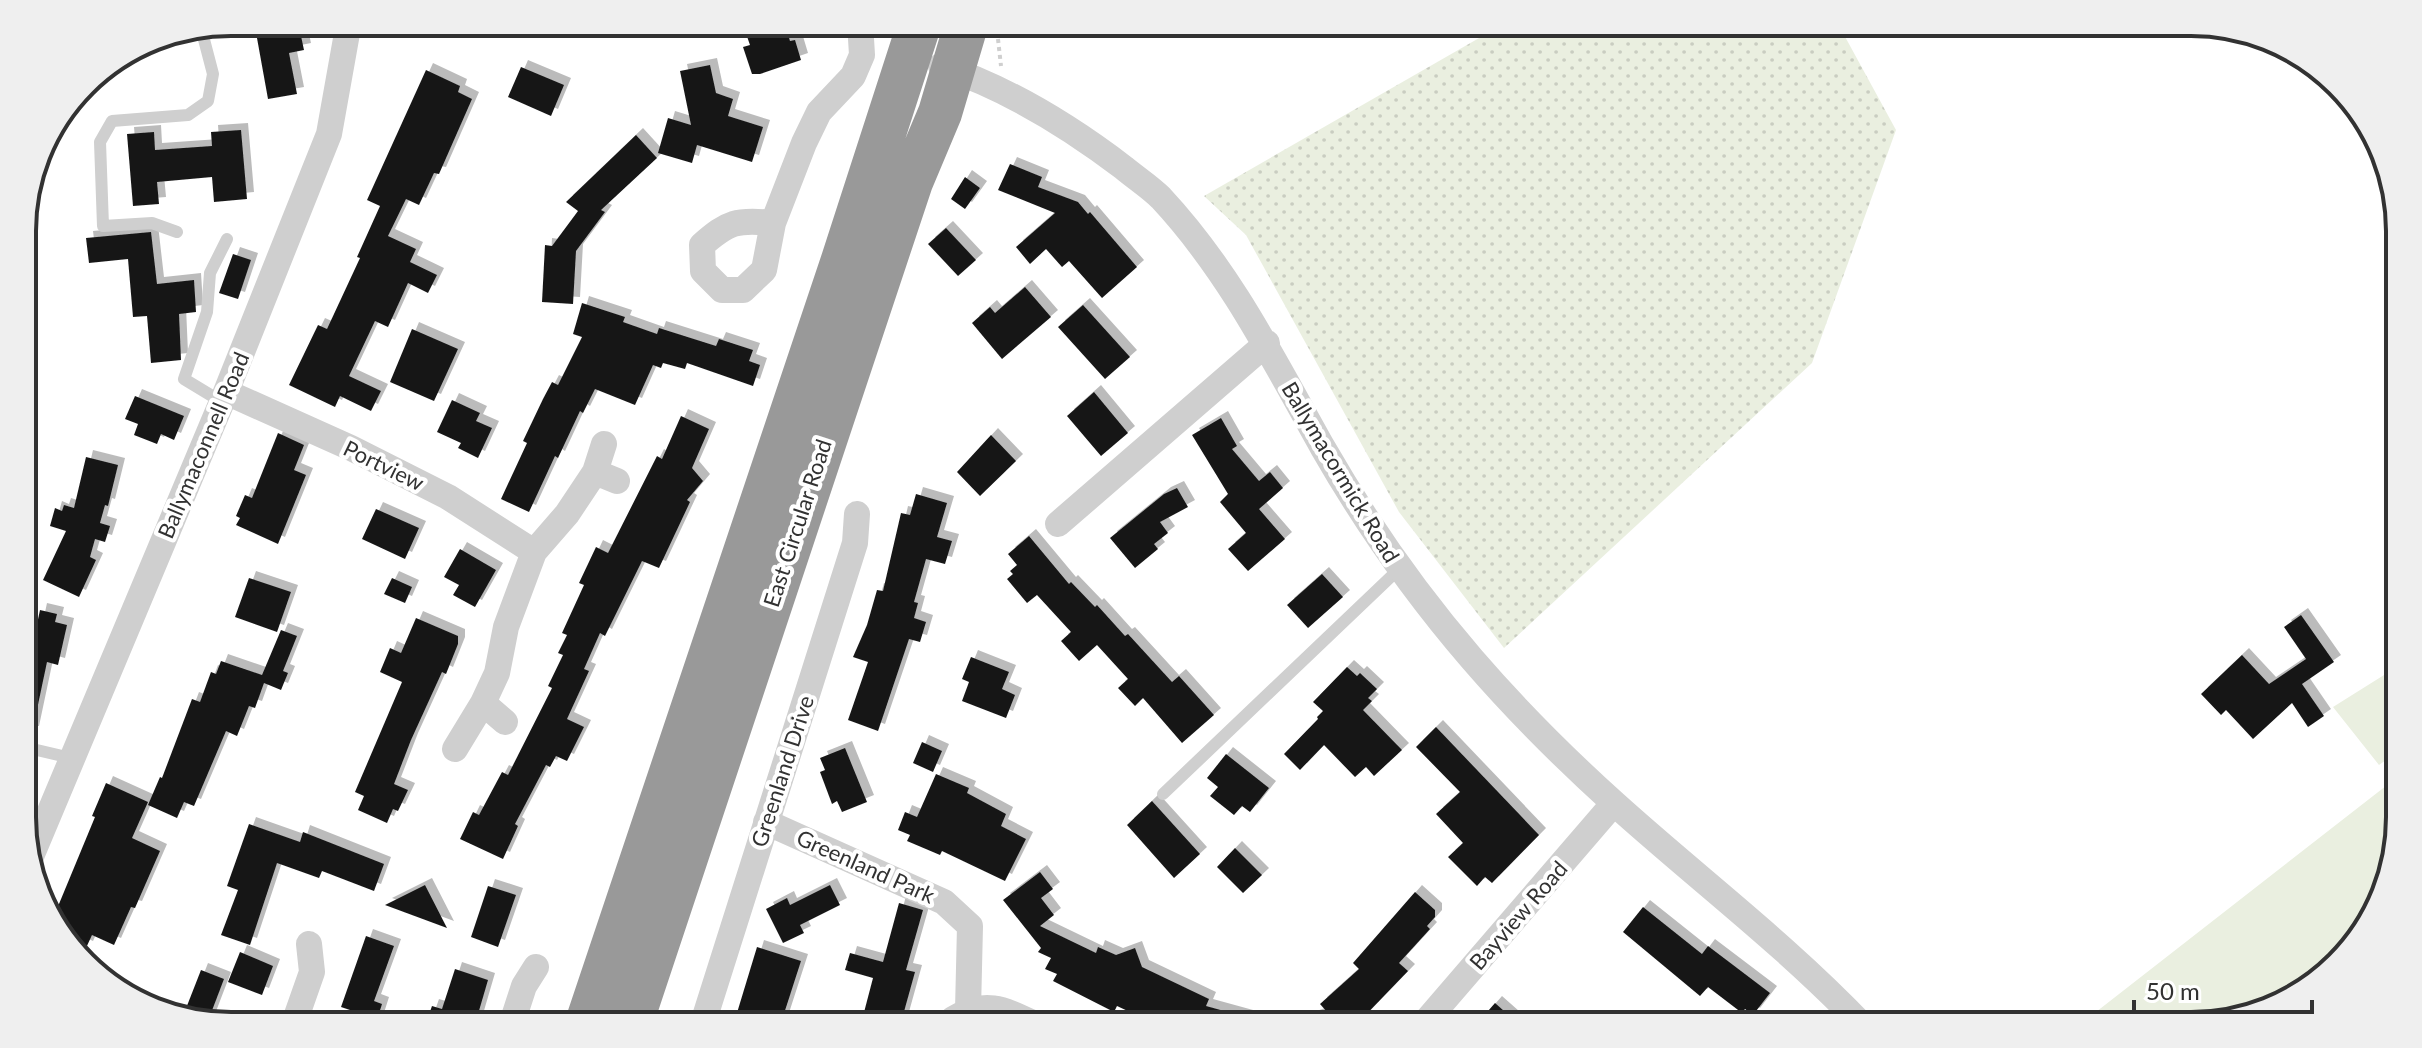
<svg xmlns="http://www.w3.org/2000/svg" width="2422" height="1048" viewBox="0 0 2422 1048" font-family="Lato,sans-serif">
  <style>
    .grass { fill: url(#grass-dots) }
    .garden { fill: #eaefe0 }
    .building { fill: #191919; filter: url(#shadow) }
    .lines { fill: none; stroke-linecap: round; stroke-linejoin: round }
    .path { stroke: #cfcfcf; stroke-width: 4; stroke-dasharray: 4 4; stroke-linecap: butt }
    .lane { stroke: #cfcfcf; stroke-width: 12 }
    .street { stroke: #cfcfcf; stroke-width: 26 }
    .highway { stroke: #999; stroke-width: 44 }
    .labels { text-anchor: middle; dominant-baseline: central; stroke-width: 8; stroke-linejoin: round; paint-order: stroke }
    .street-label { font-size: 22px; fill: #323232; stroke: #fff }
    .rim { fill: none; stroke: #323232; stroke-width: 4 }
  </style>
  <defs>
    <pattern id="grass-dots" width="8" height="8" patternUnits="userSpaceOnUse" patternTransform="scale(2)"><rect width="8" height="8" fill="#eaefe0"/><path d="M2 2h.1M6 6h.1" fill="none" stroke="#c9cdc1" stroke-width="1.8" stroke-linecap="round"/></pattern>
    <filter id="shadow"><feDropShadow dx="7" dy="-7" stdDeviation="0" flood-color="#0004"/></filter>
  </defs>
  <rect width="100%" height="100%" fill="#fff"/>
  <!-- grass -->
  <path class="grass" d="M1507 22H1837L1896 130 1812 363 1504 648 1399 512 1246 235 1204 196Z"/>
  <!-- garden -->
  <path class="garden" d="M2400 665V750L2379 765 2333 707Z
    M2400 775V817L2384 896 2307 990 2204 1026H2078Z"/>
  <!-- building -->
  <path class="building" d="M277 22H298L304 50 289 53 297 94 268 99 255 27Z
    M742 22H784L790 41 795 40 801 60 760 74H752L743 47 750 45Z
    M710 65 716 93 733 99 728 116 763 127 752 162 697 145 692 163 658 153 668 118 691 125 680 71Z
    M521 67 564 85 551 116 508 97Z
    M426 70 460 86 458 92 472 99 439 174 434 173 419 205 406 199 388 236 416 249 410 262 437 275 428 293 408 283 388 327 375 321 349 376 381 391 371 411 340 396 335 407 289 385 318 325 327 329 360 258 357 257 380 206 367 200Z
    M241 130 247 199 214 202 212 177 157 182 159 204 133 206 127 134 154 132 155 150 212 146 211 132Z
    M636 135 657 158 601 210 605 212 576 251 573 304 542 302 545 245 552 246 578 211 566 202Z
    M1010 164 1042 177 1038 187 1078 202 1088 214 1090 212 1137 267 1102 298 1069 261 1062 267 1046 249 1030 264 1016 247 1055 213 998 190Z
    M965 177 980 188 965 209 951 199Z
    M946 228 976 260 958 276 928 244Z
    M151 232 157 284 194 280 196 312 179 314 181 360 151 363 147 316 133 317 128 259 89 263 86 238Z
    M233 254 251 260 238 299 219 293Z
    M1025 287 1051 317 1002 359 972 323 990 307 995 313Z
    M582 303 625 317 623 322 657 334 659 328 716 346 719 339 753 350 749 361 760 365 753 386 687 363 685 369 663 363 661 368 653 365 635 405 595 389 583 413 580 411 558 458 555 456 529 512 501 499 527 443 523 441 543 399 552 382 558 385 582 337 573 334Z
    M1083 305 1130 357 1105 379 1058 327Z
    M412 329 458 349 434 401 390 382Z
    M1094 392 1128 433 1101 456 1067 416Z
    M135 396 184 416 174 440 161 434 157 444 134 435 138 424 125 419Z
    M452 400 480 413 476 421 492 428 478 458 458 448 461 443 437 432Z
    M681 416 709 429 692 468 703 481 687 500 690 502 659 568 642 561 605 636 600 633 584 669 589 671 567 719 584 727 567 761 556 756 550 767 546 765 515 824 518 826 503 859 460 839 473 812 479 815 502 772 508 775 552 688 548 686 563 655 558 653 567 635 562 633 584 585 579 583 596 547 608 553 657 456 662 459Z
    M1221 418 1237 446 1232 449 1259 481 1270 472 1283 488 1259 509 1285 539 1248 571 1228 549 1246 533 1220 502 1228 494 1192 435Z
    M278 433 304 445 294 470 306 475 278 544 236 525 240 518 236 516 245 495 252 498Z
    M991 435 1016 461 980 496 957 472Z
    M86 457 118 465 108 506 105 505 100 523 110 526 105 542 95 539 90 557 96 560 79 597 43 580 66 531 50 526 55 508 62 511 64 505 74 508Z
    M1177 488 1188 507 1160 522 1168 533 1154 544 1158 549 1135 568 1110 538 1164 494Z
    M916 494 947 503 937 537 952 541 945 564 926 559 914 602 918 603 914 618 926 622 920 642 909 639 878 731 848 720 868 662 853 657 867 625 877 590 883 591 901 513 910 515Z
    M376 509 419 528 405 559 362 539Z
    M1029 536 1069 584 1071 582 1095 607 1097 605 1125 636 1128 634 1172 682 1179 676 1214 715 1182 743 1143 698 1135 706 1118 688 1128 679 1097 645 1079 661 1061 641 1071 632 1037 595 1027 603 1007 579 1013 574 1010 571 1017 565 1008 554Z
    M460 549 496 570 475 607 453 595 459 585 444 577Z
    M1322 574 1343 597 1308 628 1287 605Z
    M249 578 291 592 277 632 235 617Z
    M392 578 412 587 405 603 384 594Z
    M40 610 57 614 55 622 67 625 58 665 47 662 32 733H24V685Z
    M2301 615 2334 662 2302 684 2324 716 2308 727 2292 703 2253 739 2226 710 2221 715 2201 694 2242 655 2269 684 2306 659 2284 627Z
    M416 618 458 636V644L446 674 442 672 411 740 394 784 408 790 398 811 393 809 387 823 358 810 364 796 355 792 402 682 380 672 390 648 401 653Z
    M281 630 297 636 283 671 288 673 281 690 264 683 255 708 249 706 237 736 226 731 194 806 184 802 177 818 148 805 160 777 162 778 192 699 200 702 211 672 216 674 221 661 262 675Z
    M971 657 1009 672 1002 689 1015 695 1006 718 962 701 969 682 962 679Z
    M1347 667 1357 676 1360 673 1377 689 1368 698 1372 701 1363 710 1402 750 1374 776 1366 767 1355 777 1324 745 1300 770 1284 754 1318 719 1317 717 1323 711 1313 702Z
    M1436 727 1539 835 1492 883 1485 877 1477 886 1448 857 1463 843 1436 814 1460 792 1416 747Z
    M922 742 942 751 933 772 913 763Z
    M845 748 867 802 842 812 837 801 832 804 820 772 825 770 820 758Z
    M1226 754 1269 788 1250 812 1242 806 1234 815 1210 796 1218 787 1207 778Z
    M936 774 969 788 967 793 1006 814 1001 826 1026 839 1005 881 942 851 940 855 907 841 910 835 898 830 905 812 917 817Z
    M106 783 148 802 132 838 160 851 135 908 131 907 114 945 92 935 86 948 62 937 54 916 95 817 92 816Z
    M1152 801 1200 854 1174 878 1127 825Z
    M249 824 300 842 303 832 384 864 374 891 322 871 319 878 277 863 250 945 221 935 238 890 227 886Z
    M1235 848 1262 875 1243 893 1217 867Z
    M1040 872 1053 889 1041 898 1054 915 1040 926 1096 953 1098 947 1116 955 1135 948 1142 967 1209 999 1206 1006 1257 1020 1256 1026H1160L1117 1006 1114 1012 1053 981 1057 974 1045 969 1051 958 1038 952 1041 948 1003 900Z
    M425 885 447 928 385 905Z
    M830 885 840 905 800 925 804 933 783 943 766 909 787 898 790 905Z
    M488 886 516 895 498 947 471 937Z
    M1415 892 1435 910V917L1427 926 1430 929 1399 963 1408 971 1355 1026H1296L1295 1023 1327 1012 1320 1004 1359 969 1353 963Z
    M899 903 923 910 906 970 915 972 900 1026H884L862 1020 873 978 845 970 850 953 883 962Z
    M1643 907 1702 954 1708 946 1770 993 1753 1015 1745 1009 1742 1013 1708 987 1700 996 1623 932Z
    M366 936 394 946 374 1001 382 1004 375 1026H344L350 1010 341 1007Z
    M757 947 801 961 780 1026H733Z
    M240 952 273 966 262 995 228 982Z
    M455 969 488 980 476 1021 482 1023V1026H425L432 1006 442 1009Z
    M201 970 224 979 208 1021 183 1016Z
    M1495 1003 1521 1026H1475Z"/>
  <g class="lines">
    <!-- path -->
    <path class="path" d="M998 39 1001 66"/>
    <!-- lane -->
    <path class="lane" d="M177 232 152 223 103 226 100 142 112 121 188 115 208 101 213 74 201 28
      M222 402 184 379 207 312 210 273 227 239
      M24 747 71 758
      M1163 794 1399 569"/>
    <!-- street -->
    <path class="street" d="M941 66C1007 88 1069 126 1124 168 1136 178 1150 187 1161 198 1230 272 1274 361 1323 448 1366 523 1415 593 1472 659 1516 710 1564 758 1615 804 1697 878 1786 945 1863 1026
      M773 223C737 219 728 222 702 245L703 271 722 290H743L764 270 773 223 804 143 819 112 853 76 862 55 860 22
      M226 392 351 448 448 497 534 552
      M595 472 617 481
      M1058 524 1267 343
      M483 703 505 722
      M455 749 483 703 497 673 506 627 534 552 567 514 595 472 604 444
      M766 822 944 902 970 926 968 1010
      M30 859 226 392 329 134 349 22
      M293 1026 312 972 309 944
      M511 1026 524 986 536 967
      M702 1026 855 543 857 514
      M951 1026 953 1019C987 998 1007 1011 1039 1026
      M1422 1026 1614 803"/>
    <!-- highway -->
    <path class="highway" d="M586 1026 843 260 920 22
      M630 1026 911 182 940 113 967 22"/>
  </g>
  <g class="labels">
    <!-- street labels -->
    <g class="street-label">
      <text transform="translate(203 445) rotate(-67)">Ballymaconnell Road</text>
      <text transform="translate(384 465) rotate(26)">Portview</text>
      <text transform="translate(1341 472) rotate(59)">Ballymacormick Road</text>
      <text transform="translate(797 523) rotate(-72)">East Circular Road</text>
      <text transform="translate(782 771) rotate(-72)">Greenland Drive</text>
      <text transform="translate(866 866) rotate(24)">Greenland Park</text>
      <text transform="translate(1518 915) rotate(-49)">Bayview Road</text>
    </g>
  </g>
  <!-- crop -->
  <path d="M0 0H2422V1048H0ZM231 36H2191A195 195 0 0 1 2386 231V817A195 195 0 0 1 2191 1012H231A195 195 0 0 1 36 817V231A195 195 0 0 1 231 36Z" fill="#efefef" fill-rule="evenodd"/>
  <path class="rim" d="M231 36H2191A195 195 0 0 1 2386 231V817A195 195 0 0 1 2191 1012H231A195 195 0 0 1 36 817V231A195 195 0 0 1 231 36Z"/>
  <!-- scale -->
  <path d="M2134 1000v12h178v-12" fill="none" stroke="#323232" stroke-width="4"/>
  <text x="2146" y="1000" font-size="24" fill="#323232" stroke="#ffffff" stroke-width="6" paint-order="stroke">50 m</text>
</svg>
